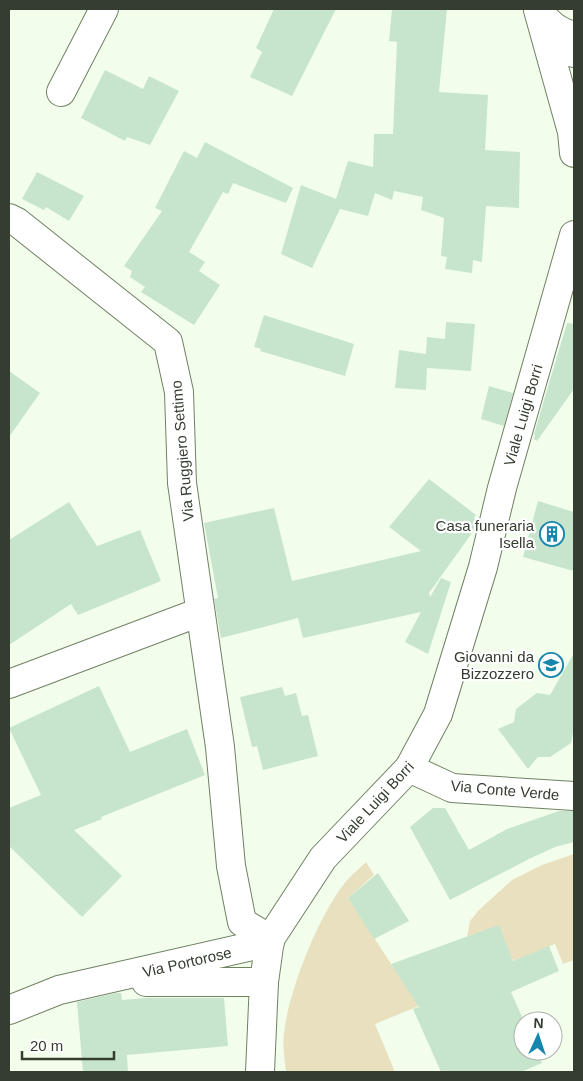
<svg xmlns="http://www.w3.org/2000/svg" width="583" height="1081" viewBox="0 0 583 1081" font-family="Arial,sans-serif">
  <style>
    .green { fill: #e9e0bf }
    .building { fill: #c6e5cc }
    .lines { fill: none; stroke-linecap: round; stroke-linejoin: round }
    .minor-casing { stroke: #708164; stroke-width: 30 }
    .secondary-casing { stroke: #708164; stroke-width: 30 }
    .minor { stroke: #fff; stroke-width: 28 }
    .secondary { stroke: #fff; stroke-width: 28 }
    .labels { text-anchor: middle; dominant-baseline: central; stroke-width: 4.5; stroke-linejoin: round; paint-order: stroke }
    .street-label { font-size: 15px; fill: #353c30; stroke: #fff }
    .poi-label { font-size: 15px; fill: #353c30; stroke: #fff; text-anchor: end }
  </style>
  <rect width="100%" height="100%" fill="#f2feeb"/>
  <!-- green -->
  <path class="green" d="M574 854V960L563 964 555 944 514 961 510 955 467 937 470 921 479 910 512 880 542 865Z
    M366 862 374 875 348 898 401 979 436 999 375 1024 395 1072H286C285 1060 282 1046 284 1034 288 992 318 917 344 884 350 876 359 869 366 862Z"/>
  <!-- building -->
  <path class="building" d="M274 9H336L292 96 250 77 262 52 256 48Z
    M392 9H447L439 92 488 95 485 150 520 152 519 208 486 206 482 262 473 260 472 273 445 269 447 257 441 256 444 218 421 210 423 197 394 191 392 200 375 193 368 216 340 209 312 268 281 254 301 185 336 199 348 161 373 167 374 134H393L397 42 389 41Z
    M105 70 143 89 149 76 179 91 150 145 127 137 125 141 81 118Z
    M205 142 293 188 286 203 233 183 228 194 223 192 189 252 205 262 199 271 220 285 194 325 141 292 145 287 130 277 132 271 124 266 162 211 155 208 184 151 197 158Z
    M37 172 84 196 69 221 46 207 44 210 22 199Z
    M264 315 354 344 345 376 260 351 261 349 254 347Z
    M446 322 475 324 471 371 427 368 426 390 395 388 399 350 426 354 427 337 445 339Z
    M567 323 574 324V389L537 441 534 439 535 435 534 434Z
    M9 371 40 393 9 437Z
    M489 386 513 393 504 426 481 419Z
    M429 479 476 515 474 518 478 521 477 526 429 593 430 597 441 578 451 582 428 654 405 642 421 612 303 638 298 618 221 638 214 599 218 598 204 523 274 508 292 581 421 551 389 527Z
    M538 501 574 512V571L523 557Z
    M69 502 97 546 140 530 161 581 78 615 71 604 9 645V540Z
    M574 653V728L571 743 550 757H538L528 769 498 729 514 722 516 709 537 693 550 695Z
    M99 686 130 752 187 729 205 775 101 817 102 819 74 830 122 876 82 917 9 846V808L41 795 9 728Z
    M282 687 285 696 296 693 302 716 308 715 318 756 263 770 257 746 252 747 240 697Z
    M433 808H445L469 850 507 829 559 811H574V842L555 847 529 859 450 900 410 827Z
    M378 873 409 921 374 939 348 898Z
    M499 925 513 961 549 946 559 971 511 992 524 1021 523 1051H537L542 1063 521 1072H441L413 1009 419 1007 391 964Z
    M116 993H121L122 1000 146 998H224L228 1046 127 1055 128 1072H83L77 1002Z"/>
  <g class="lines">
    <defs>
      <path id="minor" d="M560 32 574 53
        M61 92 104 9
        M9 218 17 222 168 342 179 392 182 483 220 747 231 866 242 922 270 939
        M9 684 200 612
        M409 768 452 788 574 796
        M146 982H264
        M9 1010 59 990 270 942"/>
      <path id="secondary" d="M538 10 572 132 574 153
        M538 10C549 24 557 31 574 36
        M260 1072 264 982 270 939 323 858 409 768 438 714 483 567 502 488 574 235"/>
    </defs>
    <!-- minor casing -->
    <use href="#minor" class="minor-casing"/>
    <!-- secondary casing -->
    <use href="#secondary" class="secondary-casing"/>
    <!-- minor -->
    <use href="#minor" class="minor"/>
    <!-- secondary -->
    <use href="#secondary" class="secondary"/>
  </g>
  <!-- icons -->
  <defs>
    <symbol id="building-ring" viewBox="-11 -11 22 22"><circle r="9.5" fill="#fff" stroke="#1786ac" stroke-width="1.5"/><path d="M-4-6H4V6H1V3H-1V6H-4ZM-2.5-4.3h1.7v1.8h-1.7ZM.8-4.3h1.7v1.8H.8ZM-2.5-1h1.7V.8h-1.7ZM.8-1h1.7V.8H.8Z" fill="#1786ac"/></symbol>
    <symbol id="school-ring" viewBox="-11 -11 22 22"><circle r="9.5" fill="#fff" stroke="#1786ac" stroke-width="1.5"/><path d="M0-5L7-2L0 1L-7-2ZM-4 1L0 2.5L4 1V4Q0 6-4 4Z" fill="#1786ac"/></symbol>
  </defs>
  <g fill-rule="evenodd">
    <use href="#building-ring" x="538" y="520" width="28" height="28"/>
    <use href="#school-ring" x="537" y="651" width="28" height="28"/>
  </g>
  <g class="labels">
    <!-- street labels -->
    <g class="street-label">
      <text transform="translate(523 415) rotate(-74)">Viale Luigi Borri</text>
      <text transform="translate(182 451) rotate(-95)">Via Ruggiero Settimo</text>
      <text transform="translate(505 790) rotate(5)">Via Conte Verde</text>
      <text transform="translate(375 802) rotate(-47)">Viale Luigi Borri</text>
      <text transform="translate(187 962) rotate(-13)">Via Portorose</text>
    </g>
    <!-- poi labels -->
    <g class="poi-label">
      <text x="534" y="525">Casa funeraria<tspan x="534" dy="17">Isella</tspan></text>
      <text x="534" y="656">Giovanni da<tspan x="534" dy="17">Bizzozzero</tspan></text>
    </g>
  </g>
  <!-- border -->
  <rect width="583" height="1081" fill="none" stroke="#353c30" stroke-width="20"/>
  <!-- north arrow -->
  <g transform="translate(538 1036) rotate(3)"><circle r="24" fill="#ffffff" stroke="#aeb1ac"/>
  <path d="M0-4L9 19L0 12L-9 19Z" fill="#1786ac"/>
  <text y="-8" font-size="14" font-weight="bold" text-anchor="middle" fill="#353c30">N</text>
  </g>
  <!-- scale -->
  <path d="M22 1051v8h92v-8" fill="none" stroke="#353c30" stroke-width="2.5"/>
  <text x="30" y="1051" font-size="15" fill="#353c30" stroke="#ffffff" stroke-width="4" paint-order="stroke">20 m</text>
</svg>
